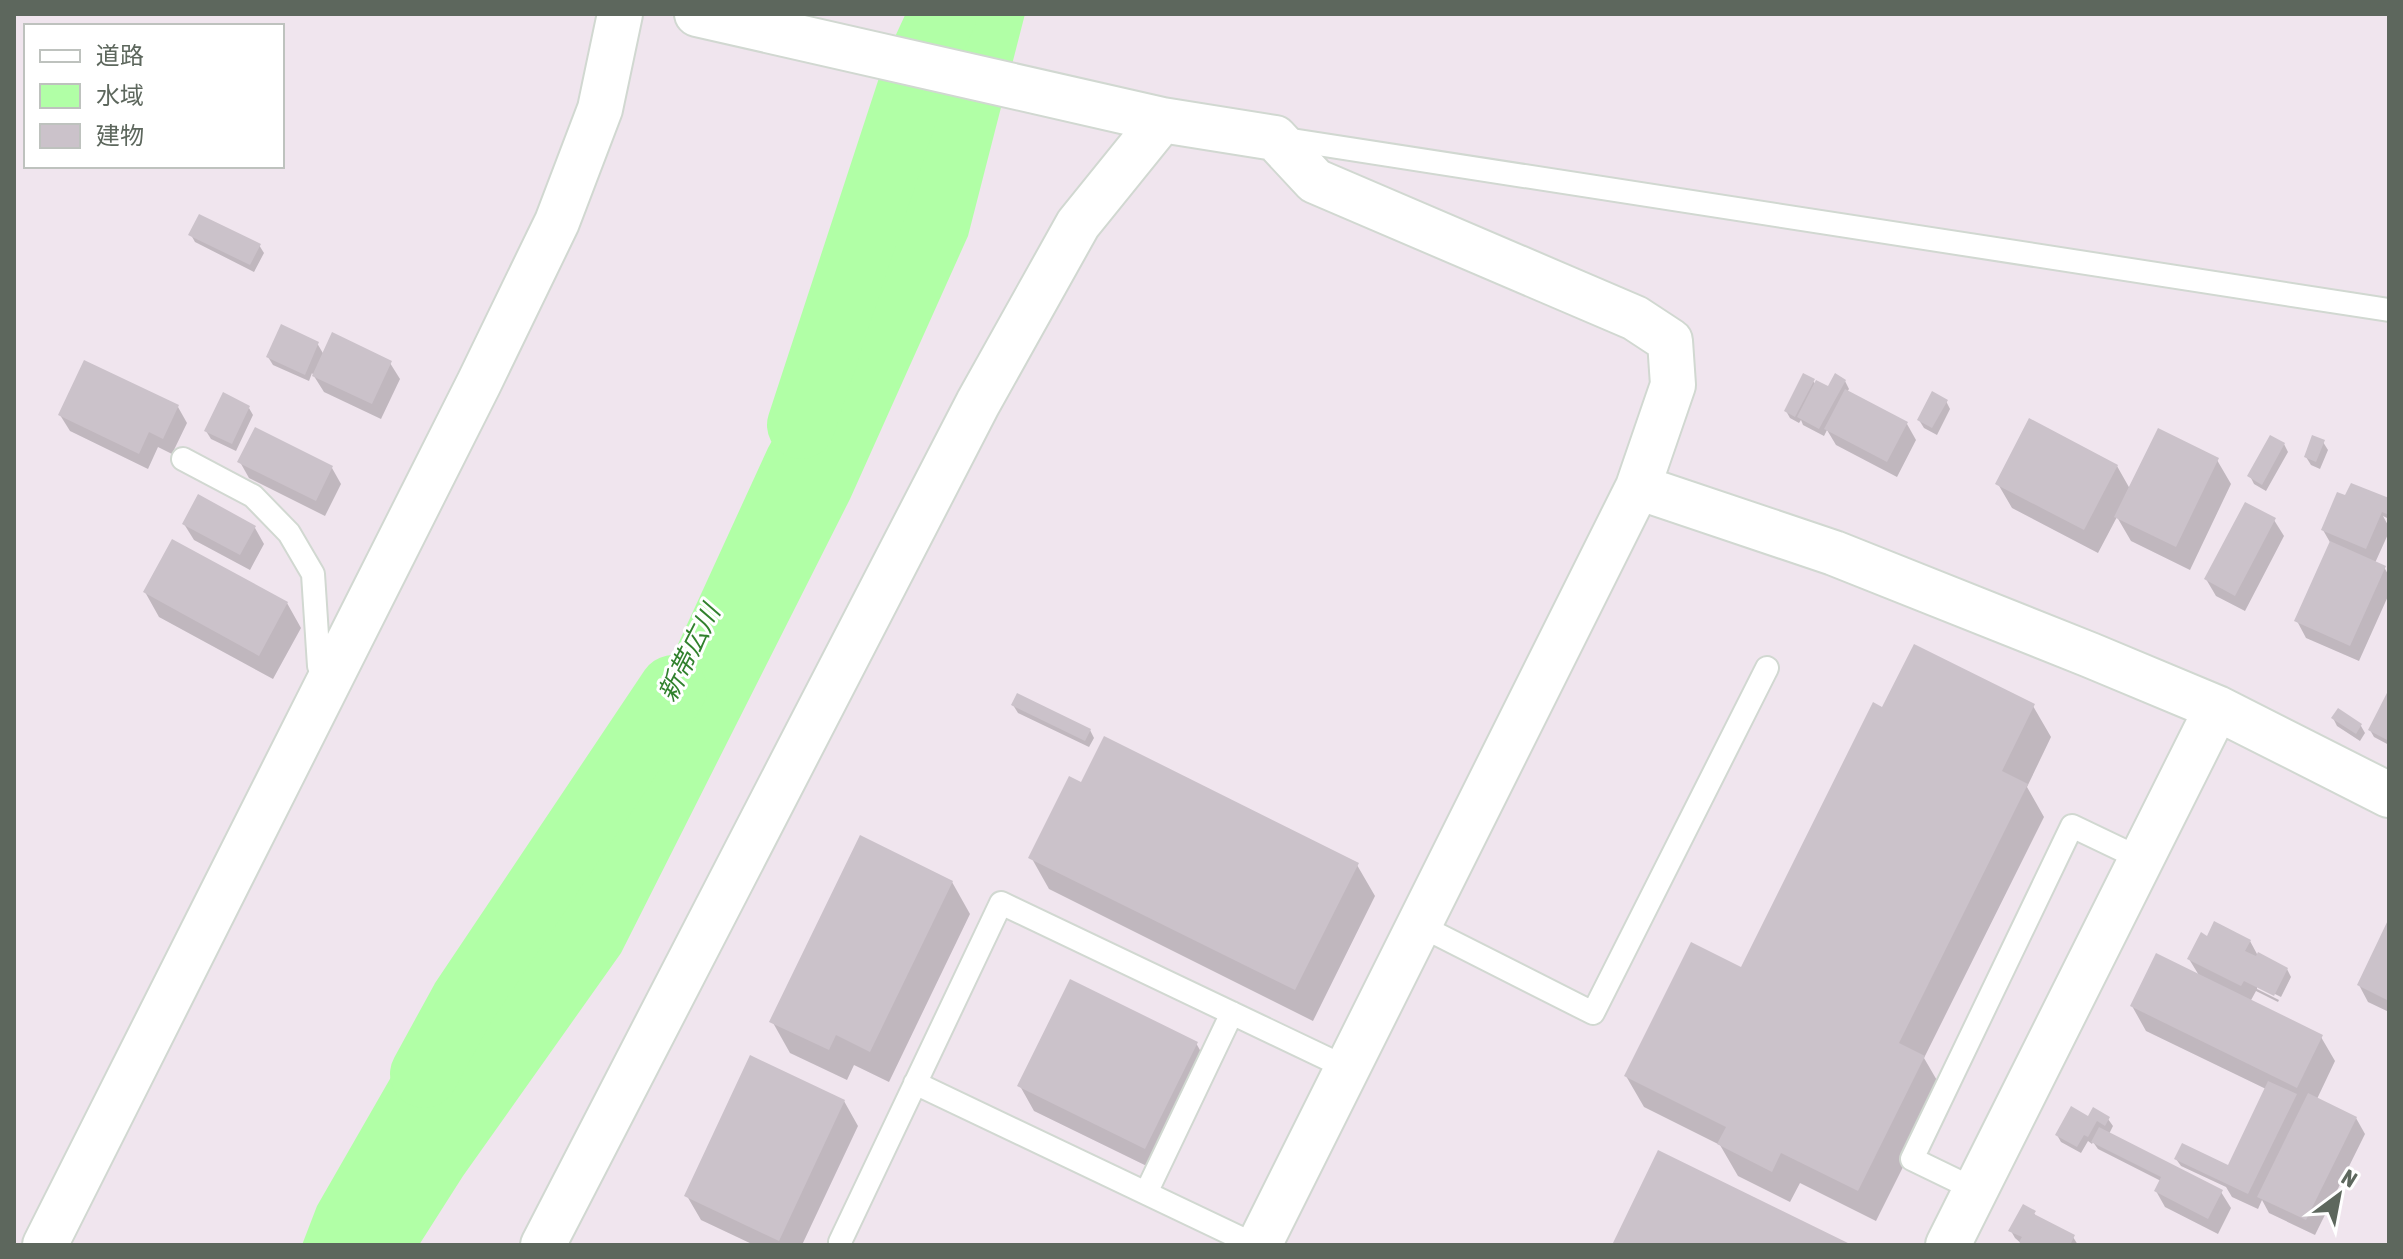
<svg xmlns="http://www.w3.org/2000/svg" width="2403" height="1259" viewBox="0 0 2403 1259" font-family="'Asap Condensed','Noto Sans JP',sans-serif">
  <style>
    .water { fill: #b1ffa6 }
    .shadow { fill: #0003 }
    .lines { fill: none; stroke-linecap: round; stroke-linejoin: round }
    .river { stroke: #b1ffa6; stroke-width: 68 }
    .building { fill: #cbc2ca }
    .lane-casing { stroke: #d1d8d1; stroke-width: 26 }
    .street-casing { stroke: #d1d8d1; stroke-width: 48 }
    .lane { stroke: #fff; stroke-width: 22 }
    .street { stroke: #fff; stroke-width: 44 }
    .labels { text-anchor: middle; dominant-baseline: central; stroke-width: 6; stroke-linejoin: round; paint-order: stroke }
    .water-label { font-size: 26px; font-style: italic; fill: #31812d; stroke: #fff }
  </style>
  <rect width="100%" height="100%" fill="#f0e5ee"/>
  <!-- water -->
  <path class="water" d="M929 14H1025L968 236 850 499 621 953 463 1176 419 1245H302L317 1206 402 1058 557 908 768 448 886 236Z"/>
  <!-- shadow -->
  <path class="shadow" d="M191 235 259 245 264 253 254 272 195 242Z
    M317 343 324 355 390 363 400 379 381 419 324 392 312 373 309 381 273 365 268 357Z
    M1813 381 1816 385 1828 389 1845 381 1849 389 1847 392 1907 424 1916 440 1897 477 1836 445 1827 430 1824 436 1803 425 1801 420 1799 423 1790 418 1786 411Z
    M1946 401 1950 409 1937 435 1924 428 1919 420Z
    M178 407 187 423 172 454 158 447 148 469 70 431 60 415Z
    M249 408 253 415 236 451 211 439 206 431Z
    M2323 442 2328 450 2320 469 2311 465 2306 457Z
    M2284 444 2288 452 2266 491 2254 484 2250 476Z
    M2217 460 2231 484 2190 570 2131 541 2117 517 2098 553 2012 508 1998 484 2117 466 2130 489Z
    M240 462 332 468 341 484 325 516 249 478Z
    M2350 500 2389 501V519L2383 516 2389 527V532L2375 563 2384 567 2389 576V594L2359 661 2306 638 2297 621 2331 544 2323 530Z
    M2274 520 2284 536 2245 611 2216 596 2206 579Z
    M184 524 255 528 264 544 250 570 194 540Z
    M145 592 287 603 301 628 273 679 159 617Z
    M2389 693V745L2374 737 2370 730Z
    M1013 705 1090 730 1094 738 1089 747 1018 713Z
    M2033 706 2051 737 2027 787 2044 817 1924 1058 1942 1089 1876 1221 1800 1183 1790 1202 1738 1176 1720 1145 1644 1107 1626 1076 1742 969 1883 710Z
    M2333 718 2361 726 2365 733 2360 741 2337 726Z
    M1082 784 1357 865 1375 896 1313 1021 1049 889 1031 857Z
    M952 882 970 914 889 1082 854 1065 847 1080 790 1053 772 1021Z
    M2389 923V1012L2368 1002 2359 985Z
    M2208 938 2250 941 2257 954 2287 969 2291 977 2281 997 2257 985V989L2279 1000 2278 1002 2256 991 2250 1002 2321 1037 2335 1061 2317 1099 2356 1118 2365 1134 2315 1235 2269 1213 2262 1200 2258 1209 2232 1197 2226 1187 2181 1166 2176 1159 2229 1168 2266 1089 2146 1031 2132 1006 2200 977 2189 959Z
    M1196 1043 1210 1068 1159 1172 1034 1111 1020 1086Z
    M844 1101 858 1126 802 1245H754L701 1220 687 1196Z
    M2089 1118 2108 1119 2113 1126 2109 1134 2221 1192 2231 1208 2218 1234 2165 1207 2156 1191 2161 1181 2098 1149 2093 1142 2092 1144 2088 1141 2081 1153 2061 1142 2057 1135Z
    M2034 1213 2037 1218 2073 1237 2078 1245H2023L2015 1238 2011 1231Z"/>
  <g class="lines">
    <!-- river -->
    <path class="river" d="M801 425 918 68 943 14
      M424 1074 464 1001 673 689"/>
  </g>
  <!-- building -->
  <path class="building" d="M199 214 261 244 250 265 188 235Z
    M281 324 319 342 305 375 266 357Z
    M332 332 392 361 372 404 312 376Z
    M84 360 179 405 163 439 149 432 139 454 58 415Z
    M1803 373 1815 379 1795 417 1784 411Z
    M1835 373 1846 380 1819 429 1797 417 1816 380 1828 386Z
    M1845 389 1908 422 1887 462 1824 429Z
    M1932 391 1948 400 1932 428 1917 420Z
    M223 392 250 406 232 444 204 431Z
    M2029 418 2118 465 2084 530 1995 484Z
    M255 427 333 466 316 501 237 462Z
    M2158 428 2219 458 2176 547 2114 517Z
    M2270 435 2285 443 2262 485 2247 476Z
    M2312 435 2325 440 2316 462 2304 457Z
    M2351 483 2389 498V515L2382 512 2366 549 2321 530 2337 492 2345 495Z
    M198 494 256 526 240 555 182 524Z
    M2245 502 2276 518 2235 596 2204 579Z
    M172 539 288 602 259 656 143 592Z
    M2330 541 2386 566 2350 646 2294 621Z
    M1914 644 2035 704 2002 771 2028 784 1899 1043 1925 1056 1858 1191 1781 1153 1772 1172 1717 1144 1726 1127 1624 1076 1691 942 1741 967 1873 702 1882 707Z
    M2389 689V741L2368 730Z
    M1017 693 1091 729 1085 741 1011 705Z
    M2338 708 2362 724 2356 734 2331 718Z
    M1104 736 1359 863 1295 990 1028 858 1069 776 1081 782Z
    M860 835 953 881 870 1052 836 1035 829 1050 769 1022Z
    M2389 918V1001L2357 985Z
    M2214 921 2251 940 2245 951 2256 956 2258 952 2288 968 2274 996 2244 981 2241 986 2187 959 2201 932 2207 936Z
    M2156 953 2323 1035 2297 1088 2130 1006Z
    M1070 979 1198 1042 1145 1149 1017 1086Z
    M750 1055 845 1100 779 1241 684 1196Z
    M2268 1081 2297 1094 2248 1194 2174 1159 2182 1143 2228 1165Z
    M2308 1093 2357 1117 2306 1220 2257 1197Z
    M2071 1106 2088 1116 2093 1107 2110 1117 2105 1126 2097 1121 2088 1137 2084 1135 2077 1147 2055 1135Z
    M2099 1127 2223 1190 2208 1219 2154 1191 2161 1177 2091 1142Z
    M1658 1150 1852 1245H1612Z
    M2023 1204 2036 1211 2034 1214 2075 1235 2070 1245H2025L2019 1242 2022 1237 2008 1231Z"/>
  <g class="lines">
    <defs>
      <path id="lane" d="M1279 138 2389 310
        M183 459 253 496 289 533 313 574 319 666 326 681
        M1419 925 1593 1013 1767 668
        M915 1083 1255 1245
        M1976 1190 1912 1159 2072 826 2141 859
        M1146 1193 1232 1013
        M840 1242 1001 903 1347 1068"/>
      <path id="street" d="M697 14 1162 120 1275 138 1315 181 1635 318 1670 341 1673 385 1638 487 1259 1245
        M1638 487 1834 553 2090 655 2217 708 2389 795
        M45 1245 479 383 557 222 600 109 620 14
        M543 1245 978 403 1078 224 1162 120
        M1948 1245 2217 708"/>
    </defs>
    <!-- lane casing -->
    <use href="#lane" class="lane-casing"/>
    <!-- street casing -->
    <use href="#street" class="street-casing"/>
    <!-- lane -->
    <use href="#lane" class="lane"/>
    <!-- street -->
    <use href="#street" class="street"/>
  </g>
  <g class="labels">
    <!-- water labels -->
    <g class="water-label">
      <text transform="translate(689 653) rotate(-63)">新帯広川</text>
    </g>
  </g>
  <!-- border -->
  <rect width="2403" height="1259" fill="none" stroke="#5d675d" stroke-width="32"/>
  <!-- legend -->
  <rect x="24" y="24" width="260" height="144" fill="#ffffff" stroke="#bec2be" stroke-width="2"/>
  <rect x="40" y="50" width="40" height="12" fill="#ffffff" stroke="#bec2be" stroke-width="2"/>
  <text x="96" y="64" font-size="24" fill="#5d675d">道路</text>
  <rect x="40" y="84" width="40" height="24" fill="#b1ffa6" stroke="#bec2be" stroke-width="2"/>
  <text x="96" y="104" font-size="24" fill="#5d675d">水域</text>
  <rect x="40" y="124" width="40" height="24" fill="#cbc2ca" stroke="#bec2be" stroke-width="2"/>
  <text x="96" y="144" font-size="24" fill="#5d675d">建物</text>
  <!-- north arrow -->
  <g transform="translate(2339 1195) rotate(32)" stroke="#ffffff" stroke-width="6" paint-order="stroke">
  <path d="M0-6L14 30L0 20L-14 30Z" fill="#5d675d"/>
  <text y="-12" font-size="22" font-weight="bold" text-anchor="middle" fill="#5d675d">N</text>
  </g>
</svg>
